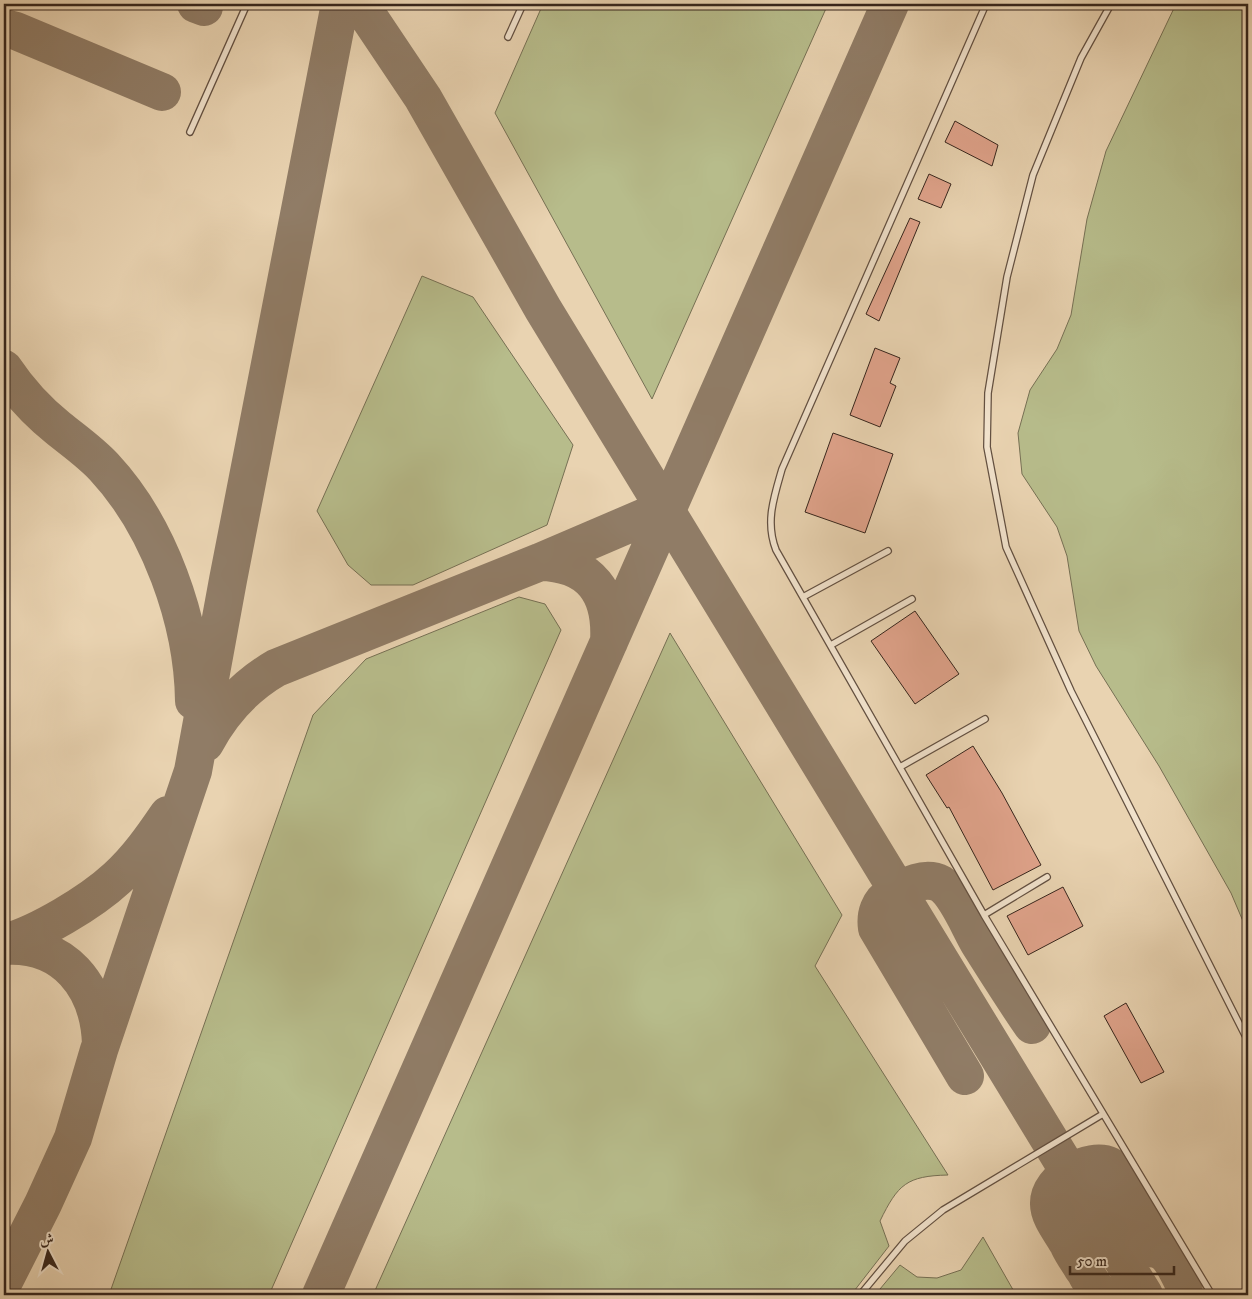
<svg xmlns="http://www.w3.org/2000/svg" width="1252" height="1299" viewBox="0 0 1252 1299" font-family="'IM FELL DW Pica',Amiri,serif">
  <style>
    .green { fill: #b7bc8b; stroke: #767054 }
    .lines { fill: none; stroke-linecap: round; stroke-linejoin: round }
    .taxiway { stroke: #907c66; stroke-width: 38 }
    .building { fill: #e0a38b; stroke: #36251c }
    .service-casing { stroke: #635041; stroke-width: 8 }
    .service { stroke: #f1e2cc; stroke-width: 5.5 }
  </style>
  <rect width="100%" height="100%" fill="#e9d3b1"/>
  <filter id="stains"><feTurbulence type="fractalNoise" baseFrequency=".004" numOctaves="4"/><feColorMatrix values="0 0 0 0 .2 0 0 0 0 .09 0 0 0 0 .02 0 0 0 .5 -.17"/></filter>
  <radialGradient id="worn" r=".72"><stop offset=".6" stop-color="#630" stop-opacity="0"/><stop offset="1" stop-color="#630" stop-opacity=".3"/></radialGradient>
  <!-- green -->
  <path class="green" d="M543 4H828L652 399 495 113Z
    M1176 4H1248V933L1231 893 1159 766 1096 666 1079 631 1067 556 1057 527 1022 474 1018 433 1030 390 1057 349 1071 315 1087 219 1106 151Z
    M422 276 473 297 573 445 547 525 413 585H371L348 565 317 511Z
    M519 597 545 604 561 630 269 1295H109L313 715 366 659Z
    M670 633 842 915 815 966 948 1175C907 1176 898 1184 880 1221L889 1246 851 1295H373Z
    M983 1237 1016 1295H875L900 1265 917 1277 937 1278 961 1270Z"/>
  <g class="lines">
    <!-- taxiway -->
    <path class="taxiway" d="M196 4 204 7
      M360 4 423 98 543 309 1144 1295
      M4 28 16 31 162 92
      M4 369C18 390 37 411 58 428 74 441 90 452 104 467 159 526 193 621 194 701
      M540 562C591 563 612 593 609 642
      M205 743C222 711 245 686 276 668L540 562 666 508
      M4 943C38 934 91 902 117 878 137 860 153 837 168 815
      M4 946C64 942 99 986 101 1044
      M965 1076 877 928C875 915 879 902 891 895 905 887 924 875 941 884 957 894 970 929 980 945 997 972 1014 999 1032 1025
      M1067 1242C1061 1231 1049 1217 1049 1204 1048 1179 1090 1156 1110 1166 1123 1172 1129 1188 1135 1200
      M1143 1249C1168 1244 1174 1265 1184 1284
      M1083 1269C1076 1257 1065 1244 1065 1230 1065 1204 1115 1181 1135 1200 1142 1206 1146 1218 1151 1226
      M4 1281 43 1204 73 1138 99 1050 193 771 228 580 340 4
      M321 1295 890 4
      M1100 1295C1092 1283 1082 1272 1082 1257 1083 1236 1125 1214 1144 1221 1154 1225 1161 1243 1166 1252"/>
  </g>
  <!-- building -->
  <path class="building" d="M955 121 998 145 992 166 945 142Z
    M929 174 951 184 941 208 918 199Z
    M910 218 920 222 879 321 866 314Z
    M875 348 900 358 890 383 896 386 880 427 850 415Z
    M833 433 893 454 865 533 805 512Z
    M915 611 959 674 915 704 871 641Z
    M973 746 1002 793 1041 865 993 890 949 807 947 808 926 775Z
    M1063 887 1083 926 1028 955 1007 916Z
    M1126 1003 1164 1072 1141 1083 1104 1016Z"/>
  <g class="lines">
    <defs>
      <path id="service" d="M986 4 782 469C774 497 765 522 776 550L984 915 1212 1295
        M1111 4 1081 58 1033 175 1007 277 988 393 987 447 1006 547 1071 691 1248 1041
        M508 37 523 4
        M190 132 247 4
        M803 597 888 551
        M831 645 912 599
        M900 767 985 719
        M984 915 1047 877
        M860 1295 905 1241 943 1210 1103 1114"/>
    </defs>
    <!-- service casing -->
    <use href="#service" class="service-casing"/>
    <!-- service -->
    <use href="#service" class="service"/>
  </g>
  <!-- margin -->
  <rect width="1252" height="1299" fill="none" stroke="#e9d3b1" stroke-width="20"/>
  <rect x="5" y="5" width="1242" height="1289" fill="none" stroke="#36251c" stroke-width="2.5"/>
  <rect x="10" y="10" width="1232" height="1279" fill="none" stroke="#36251c"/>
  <!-- north arrow -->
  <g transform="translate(48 1252) rotate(354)" stroke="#f1e2cc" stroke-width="4" paint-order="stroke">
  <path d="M0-4L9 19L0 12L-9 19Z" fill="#36251c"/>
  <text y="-8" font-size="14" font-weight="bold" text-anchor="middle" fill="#36251c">ش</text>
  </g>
  <!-- scale -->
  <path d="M1070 1266v8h104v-8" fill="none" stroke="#36251c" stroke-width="2.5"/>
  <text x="1077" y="1266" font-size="15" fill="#36251c" stroke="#f1e2cc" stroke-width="4" paint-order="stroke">50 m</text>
  <rect width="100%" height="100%" filter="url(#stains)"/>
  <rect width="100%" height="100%" fill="url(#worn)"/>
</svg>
